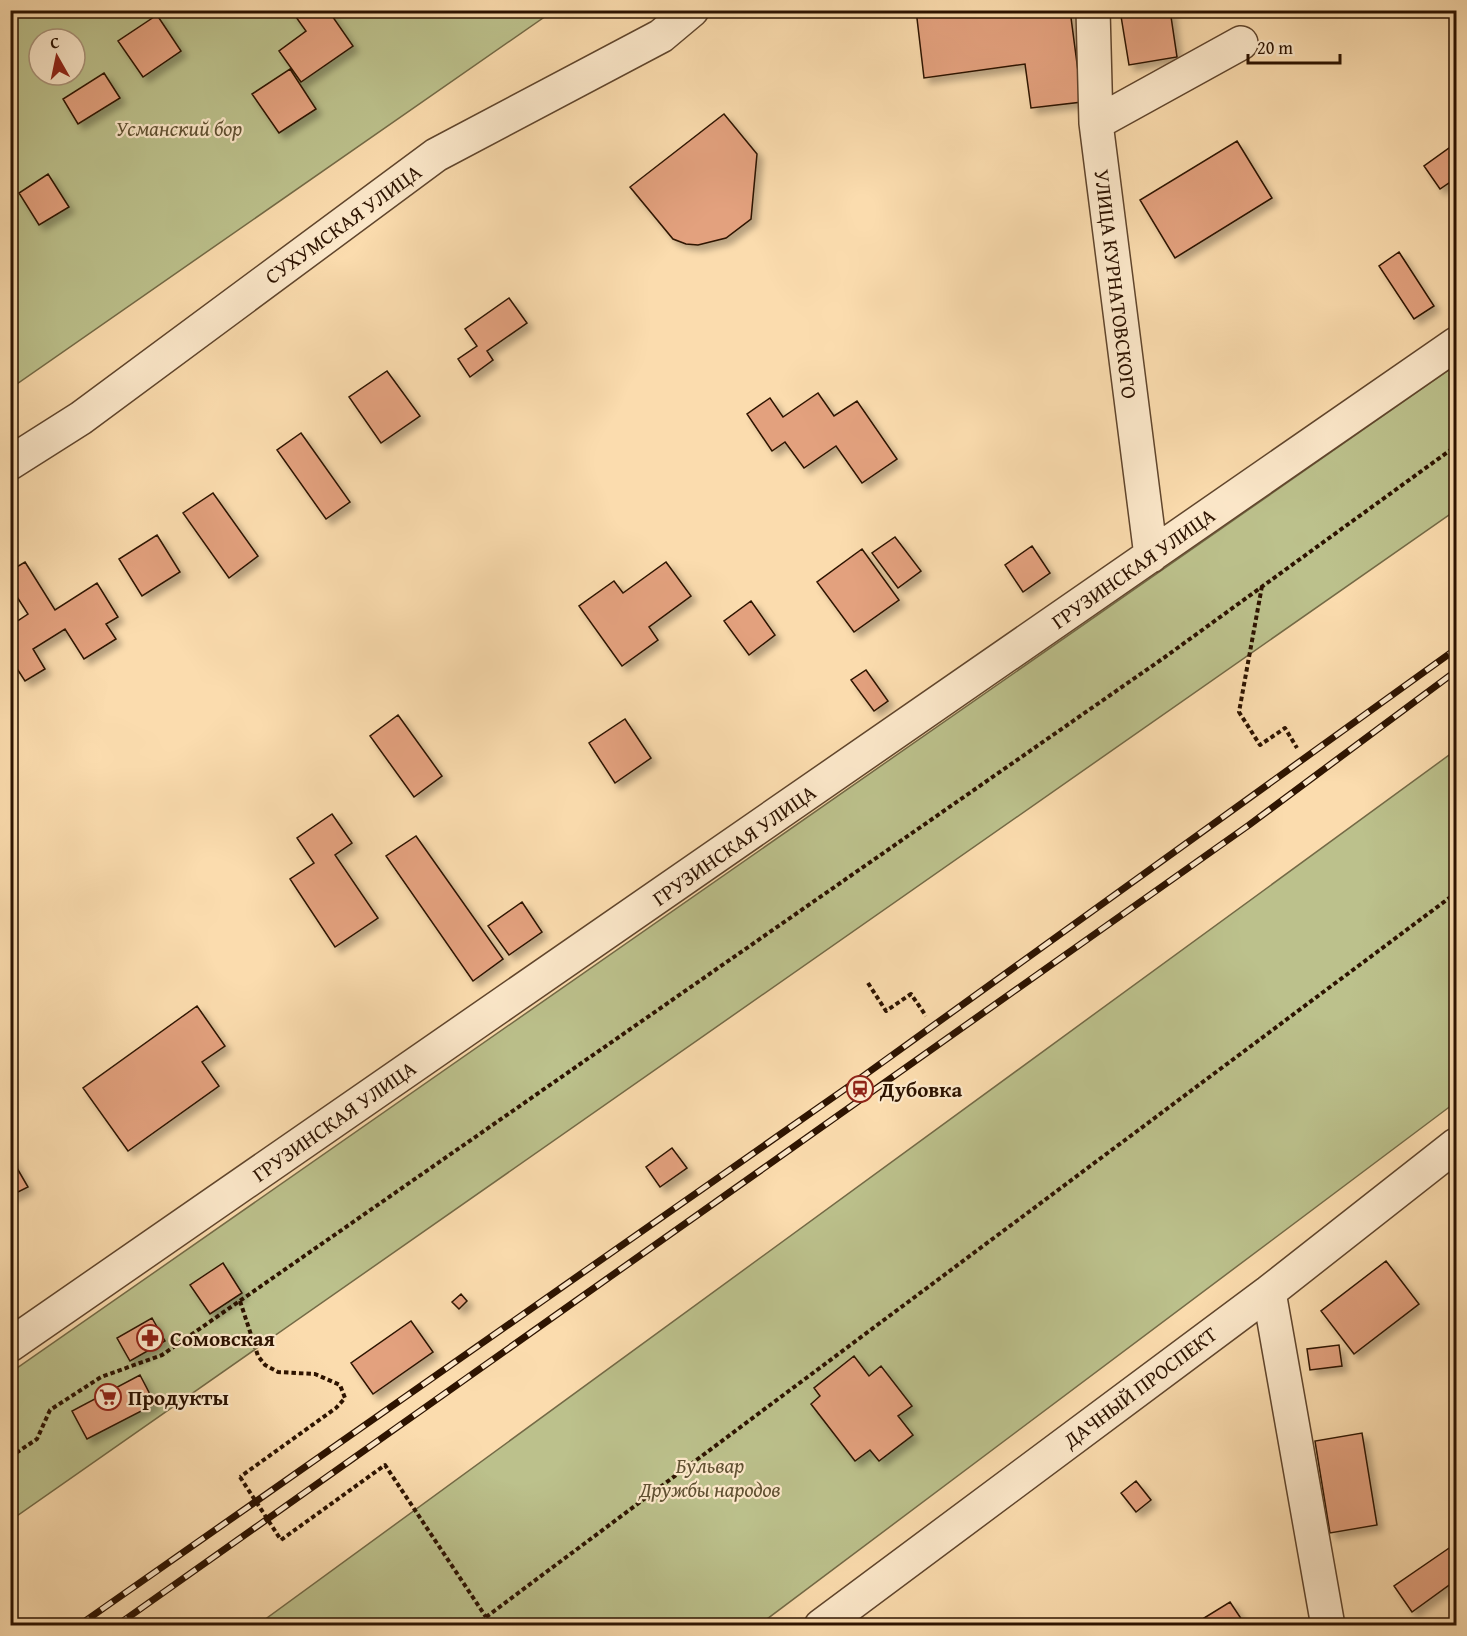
<svg xmlns="http://www.w3.org/2000/svg" width="1467" height="1636" viewBox="0 0 1467 1636" font-family="'Gentium Book Plus',serif">
  <style>
    .green { fill: #bcc18c; stroke: #746a46; stroke-width: 1.5; fill-rule: evenodd }
    .building { fill: #e3a17e; stroke: #2d1300; stroke-width: 1.5; filter: url(#shadow) }
    .lines { fill: none; stroke-linecap: round; stroke-linejoin: round }
    .minor-casing { stroke: #60452c; stroke-width: 36 }
    .path { stroke: #2d1300; stroke-width: 4; stroke-dasharray: 4.5 3; stroke-linecap: butt }
    .minor { stroke: #fce8ca; stroke-width: 33 }
    .rail-casing { stroke: #2d1300; stroke-width: 7 }
    .rail { stroke: #fce8ca; stroke-width: 4.5; stroke-dasharray: 14; stroke-linecap: butt }
    .path-bridge { stroke: #2d1300; stroke-width: 4; stroke-dasharray: 4.5 3; stroke-linecap: butt }
    .labels { text-anchor: middle; dominant-baseline: central; stroke-width: 4.5; stroke-linejoin: round; paint-order: stroke }
    .park-label { font-size: 21px; font-style: italic; fill: #5f5031; stroke: #fce8ca }
    .street-label { font-size: 21px; fill: #2d1300; stroke: #fce8ca }
    .poi-label { font-size: 21px; font-weight: bold; fill: #2d1300; stroke: #fce8ca; text-anchor: start }
  </style>
  <defs>
    <filter id="shadow"><feDropShadow dx="5.5" dy="5.5" stdDeviation="3" flood-color="#0004"/></filter>
  </defs>
  <rect width="100%" height="100%" fill="#fbdcae"/>
  <filter id="stains"><feTurbulence type="fractalNoise" baseFrequency=".00333" numOctaves="4"/><feColorMatrix values="0 0 0 0 .2 0 0 0 0 .09 0 0 0 0 .02 0 0 0 .5 -.17"/></filter>
  <radialGradient id="worn" r=".72"><stop offset=".6" stop-color="#630" stop-opacity="0"/><stop offset="1" stop-color="#630" stop-opacity=".3"/></radialGradient>
  <!-- green -->
  <path class="green" d="M11 11H553L11 388ZM39 39H75V75H39Z
    M1456 365V510L11 1520 10 1373Z
    M1456 750V1102L759 1625 256 1626Z"/>
  <!-- building -->
  <path class="building" d="M291 10H328L353 46 301 82 279 51 306 31Z
    M916 10H1070L1082 102 1031 108 1025 64 924 78Z
    M1120 10H1170L1177 57 1129 65Z
    M157 15 181 51 143 77 118 41Z
    M290 69 316 109 279 133 252 94Z
    M104 73 120 98 78 124 63 99Z
    M724 114 757 154 751 219 726 238 698 245 686 244 673 239 630 187Z
    M1237 141 1272 198 1175 258 1140 200Z
    M1456 143V178L1440 189 1424 166Z
    M48 174 69 207 39 225 19 193Z
    M1399 252 1434 306 1414 319 1379 266Z
    M509 298 527 323 487 351 493 360 470 377 458 359 477 346 465 329Z
    M387 371 420 416 381 443 349 397Z
    M818 393 834 416 857 401 897 459 862 483 836 446 804 468 785 442 772 451 747 414 770 398 783 417Z
    M301 433 350 502 326 519 277 450Z
    M213 493 258 556 229 578 183 513Z
    M157 535 180 572 142 596 119 559Z
    M895 537 921 571 898 588 872 553Z
    M1032 546 1050 573 1023 592 1005 565Z
    M862 549 899 600 854 632 817 582Z
    M25 562 55 610 97 583 118 617 106 624 116 639 84 659 65 629 33 649 45 669 25 681 10 658V626L28 614 10 586V571Z
    M666 562 691 596 649 627 658 640 622 666 579 606 614 581 623 593Z
    M751 601 775 635 749 655 724 621Z
    M866 670 888 701 874 711 851 680Z
    M398 715 442 776 414 797 370 736Z
    M625 719 651 758 615 783 589 743Z
    M332 814 352 843 335 855 378 918 335 947 290 879 314 863 297 838Z
    M416 836 503 959 473 981 386 856Z
    M522 902 542 932 509 955 488 926Z
    M197 1006 225 1046 202 1062 219 1086 128 1151 83 1088Z
    M672 1148 687 1168 660 1187 646 1167Z
    M10 1156 28 1187 10 1196Z
    M1386 1261 1419 1304 1354 1354 1321 1311Z
    M223 1263 242 1293 210 1314 190 1285Z
    M461 1294 467 1301 459 1309 452 1302Z
    M152 1318 165 1341 130 1361 117 1338Z
    M411 1321 433 1352 373 1394 351 1363Z
    M1339 1345 1342 1366 1310 1370 1307 1349Z
    M854 1356 869 1376 881 1366 912 1406 898 1416 913 1435 879 1461 870 1450 855 1461 811 1404 820 1396 814 1388Z
    M140 1375 155 1404 87 1439 72 1411Z
    M1362 1433 1377 1525 1330 1533 1315 1441Z
    M1136 1481 1151 1500 1136 1512 1121 1493Z
    M1455 1544 1456 1546V1580L1412 1612 1394 1586Z
    M1230 1602 1246 1626H1209L1204 1618Z"/>
  <g class="lines">
    <defs>
      <path id="minor" d="M1093 10 1096 123 1151 556
        M1096 123 1241 43
        M10 463 81 418 436 155 661 36 692 10
        M1269 1292 1328 1626
        M10 1345 1456 344
        M821 1626 1269 1292 1456 1145"/>
    </defs>
    <!-- minor casing -->
    <use href="#minor" class="minor-casing"/>
    <!-- path -->
    <path class="path" d="M1262 586 1239 712 1260 745 1285 728 1297 748
      M868 983 886 1011 911 994 926 1016
      M240 1301 258 1356 265 1365 278 1372 315 1374 340 1385 345 1398 336 1408 240 1477
      M10 1457 37 1439 50 1410 101 1377 162 1355 1165 657 1456 446
      M281 1540 385 1465 486 1617
      M474 1626 1456 893"/>
    <!-- minor -->
    <use href="#minor" class="minor"/>
    <defs>
      <path id="rail" d="M78 1626 855 1082 1456 649
        M116 1626 1249 825 1456 671"/>
    </defs>
    <!-- rail casing -->
    <use href="#rail" class="rail-casing"/>
    <!-- rail -->
    <use href="#rail" class="rail"/>
    <!-- path-bridge -->
    <path class="path-bridge" d="M240 1477 281 1540"/>
  </g>
  <!-- icons -->
  <defs>
    <symbol id="station-ring" viewBox="-11 -11 22 22"><circle r="9.5" fill="#fce8ca" stroke="#8f2418" stroke-width="1.5"/><path d="M-3-6H3Q5-6 5-4V2Q5 4 3 4L4.5 6H3L1.5 4h-3L-3 6H-4.5L-3 4Q-5 4-5 2V-4Q-5-6-3-6ZM-3.5-4v3h7v-3ZM-3.5 1v1.5H-2V1ZM2 1v1.5H3.5V1Z" fill="#8f2418"/></symbol>
    <symbol id="pharmacy-ring" viewBox="-11 -11 22 22"><circle r="9.5" fill="#fce8ca" stroke="#8f2418" stroke-width="1.5"/><path d="M-2-6h4v4h4v4h-4v4h-4v-4h-4v-4h4Z" fill="#8f2418"/></symbol>
    <symbol id="supermarket-ring" viewBox="-11 -11 22 22"><circle r="9.5" fill="#fce8ca" stroke="#8f2418" stroke-width="1.5"/><path d="M-6-5.5h2.5l.6 2H6L4.5 2H-2.5L-4.4-4H-6ZM-1.5 3.2a1.3 1.3 0 1 0 .1 0ZM3 3.2a1.3 1.3 0 1 0 .1 0Z" fill="#8f2418"/></symbol>
  </defs>
  <g fill-rule="evenodd">
    <use href="#station-ring" x="845" y="1074" width="30" height="30"/>
    <use href="#pharmacy-ring" x="135" y="1323" width="30" height="30"/>
    <use href="#supermarket-ring" x="93" y="1382" width="30" height="30"/>
  </g>
  <g class="labels">
    <!-- park labels -->
    <g class="park-label">
      <text x="179" y="128">Усманский бор</text>
      <text x="710" y="1465">Бульвар<tspan x="710" dy="24">Дружбы народов</tspan></text>
    </g>
    <!-- street labels -->
    <g class="street-label">
      <text transform="translate(343 224) rotate(-36)">СУХУМСКАЯ УЛИЦА</text>
      <text transform="translate(1116 284) rotate(83)">УЛИЦА КУРНАТОВСКОГО</text>
      <text transform="translate(1133 568) rotate(-35)">ГРУЗИНСКАЯ УЛИЦА</text>
      <text transform="translate(734 845) rotate(-35)">ГРУЗИНСКАЯ УЛИЦА</text>
      <text transform="translate(334 1121) rotate(-35)">ГРУЗИНСКАЯ УЛИЦА</text>
      <text transform="translate(1140 1387) rotate(-37)">ДАЧНЫЙ ПРОСПЕКТ</text>
    </g>
    <!-- poi labels -->
    <g class="poi-label">
      <text x="880" y="1089">Дубовка</text>
      <text x="170" y="1338">Сомовская</text>
      <text x="128" y="1397">Продукты</text>
    </g>
  </g>
  <!-- margin -->
  <rect width="1467" height="1636" fill="none" stroke="#fbdcae" stroke-width="36"/>
  <rect x="12" y="12" width="1443" height="1612" fill="none" stroke="#2d1300" stroke-width="3"/>
  <rect x="18" y="18" width="1431" height="1600" fill="none" stroke="#2d1300" stroke-width="1.5"/>
  <!-- north arrow -->
  <g transform="translate(57 57) rotate(351)"><circle r="28" fill="#fce8ca" stroke="#a99379" stroke-width="1.5"/>
  <path d="M0-4.5L10 22L0 15L-10 22Z" fill="#8f2418"/>
  <text y="-9" font-size="16" font-weight="bold" text-anchor="middle" fill="#2d1300">С</text>
  </g>
  <!-- scale -->
  <path d="M1248 54v9h92v-9" fill="none" stroke="#2d1300" stroke-width="3"/>
  <text x="1257" y="54" font-size="18" fill="#2d1300" stroke="#fce8ca" stroke-width="4.5" paint-order="stroke">20 m</text>
  <rect width="100%" height="100%" filter="url(#stains)"/>
  <rect width="100%" height="100%" fill="url(#worn)"/>
</svg>
